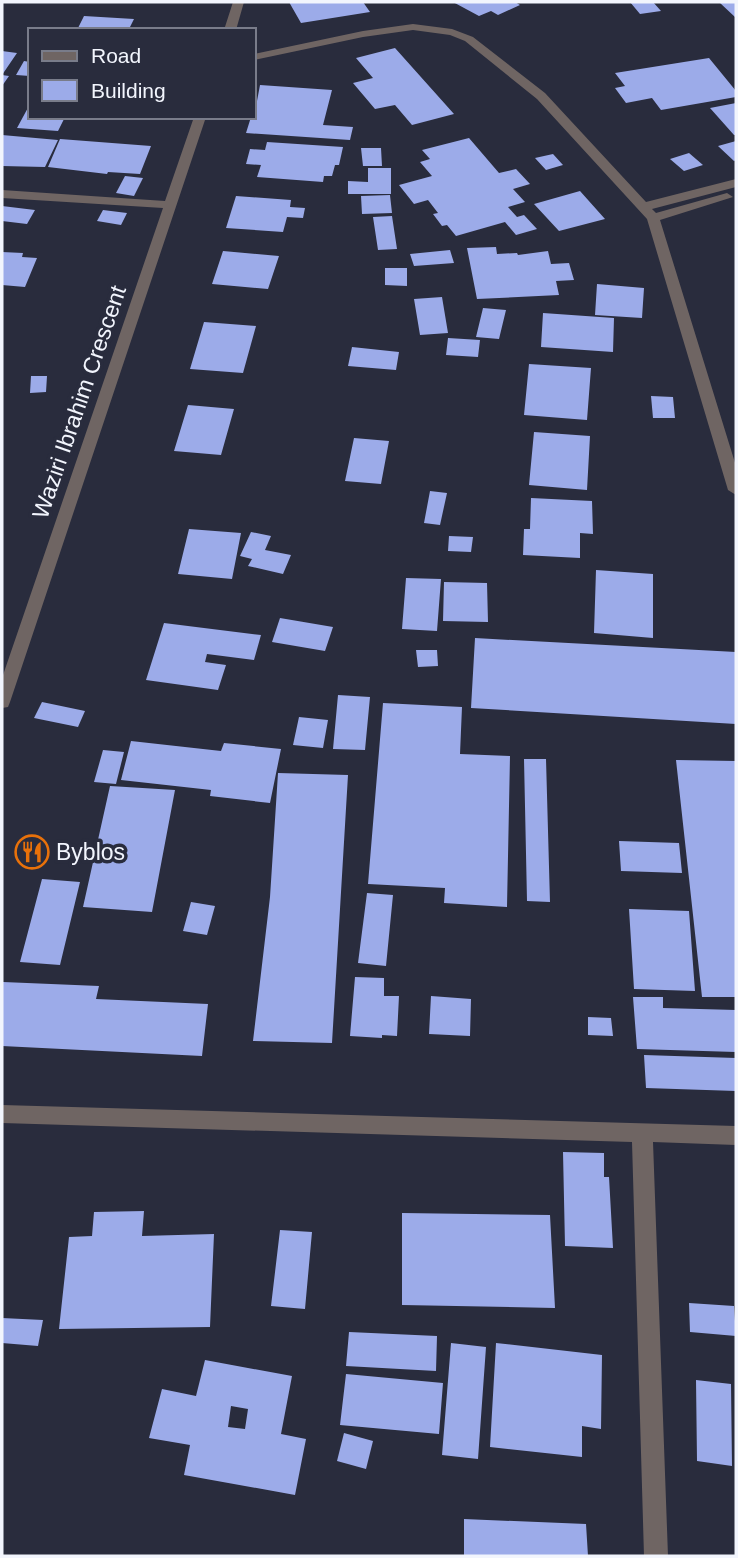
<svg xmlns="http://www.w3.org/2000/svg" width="738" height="1558" viewBox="0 0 738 1558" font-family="Helvetica,sans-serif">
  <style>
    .building { fill: #9cabe9; fill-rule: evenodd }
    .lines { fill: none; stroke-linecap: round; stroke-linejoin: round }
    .minor { fill: #6f6563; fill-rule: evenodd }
    .labels { text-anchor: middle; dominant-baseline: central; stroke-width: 7; stroke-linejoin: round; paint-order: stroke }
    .street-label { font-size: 23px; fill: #f2f5fd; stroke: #292c3d }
    .poi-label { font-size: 23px; fill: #f2f5fd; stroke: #292c3d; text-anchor: start }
  </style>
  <rect width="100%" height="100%" fill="#292c3d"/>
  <!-- building -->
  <path class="building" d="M289 2H363L370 12 301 23Z
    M453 2H515L520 5 498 15 491 11 479 16Z
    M630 2H653L661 11 640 14Z
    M719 2H736V18Z
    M84 16 134 19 130 27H141L139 30H77Z
    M395 48 454 114 412 125 395 105 375 109 353 83 373 78 356 58Z
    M2 51 17 53 2 75 9 76 2 86Z
    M709 58 736 91V97L661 110 652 98 626 103 615 88 625 86 615 73Z
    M24 61 30 62V76L16 75Z
    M260 85 332 90 323 125 353 127 350 140 246 133 251 117H254Z
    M736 103V135H734L710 108Z
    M30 104V117H65L58 131 17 128Z
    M2 135 58 140 45 167 2 166Z
    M469 138 499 173 516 169 530 184 513 189 525 202 508 207 517 217 524 215 537 229 516 235 505 222 456 236 447 225 442 226 433 214 438 213 428 200 414 204 399 185 432 176 420 162 430 159 422 150Z
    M60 139 151 146 140 174 108 172 107 174 48 167Z
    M736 141V160L734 161 718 146Z
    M267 142 343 147 339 165H335L332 176H324L323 182 257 177 261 165 246 164 250 149 265 150Z
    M361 148H381L382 166H363Z
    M689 153 703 165 684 171 670 159Z
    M553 154 563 165 546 170 535 158Z
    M368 168H391V194H348V181L368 182Z
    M125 176 143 178 134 196 116 193Z
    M580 191 605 219 559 231 534 204Z
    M390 195 392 213 362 214 361 196Z
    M236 196 291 200 290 207 305 208 303 218 287 217 283 232 226 228Z
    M2 206 35 210 27 224 2 221Z
    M103 210 127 213 121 225 97 221Z
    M392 216 397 249 378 250 373 217Z
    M496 247 497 254 517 253 518 255 548 251 551 264 569 263 574 280 556 281 559 295 477 299 467 248Z
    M450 250 454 263 414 266 410 254Z
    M223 251 279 256 268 289 212 284Z
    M2 252 23 253 22 257 37 258 25 287 2 285Z
    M385 268H407V286L385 285Z
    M597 284 644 288 642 318 595 315Z
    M442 297 448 333 420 335 414 299Z
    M483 308 506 310 499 339 476 337Z
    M543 313 614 318 613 352 541 347Z
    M204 322 256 326 243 373 190 369Z
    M448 338 480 340 478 357 446 355Z
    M352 347 399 352 396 370 348 366Z
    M529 364 591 368 587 420 524 415Z
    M31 376H47L46 392 30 393Z
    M651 396 673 397 675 418H653Z
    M188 405 234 409 221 455 174 451Z
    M534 432 590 436 587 490 529 485Z
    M354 438 389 441 381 484 345 481Z
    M430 491 447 493 440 525 424 523Z
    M531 498 592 501 593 534 580 533V558L523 555 524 529H530Z
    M189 529 241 533 232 579 178 574Z
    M251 532 271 536 265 550 291 555 283 574 248 566 252 559 240 556Z
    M449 536 473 537 471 552 448 551Z
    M596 570 653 574V638L594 633Z
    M406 578 441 579 437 631 402 629Z
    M444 582 487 583 488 622 443 621Z
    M280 618 333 627 325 651 272 642Z
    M164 623 261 635 254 660 207 654 205 662 226 665 218 690 146 680Z
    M475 638 736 652V724L471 708Z
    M416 650H437L438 666 418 667Z
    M338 695 370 697 365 750 333 749Z
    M42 702 85 711 78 727 34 718Z
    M383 703 462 707 460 754 510 756 507 907 444 903 445 888 368 884Z
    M299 717 328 720 323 748 293 745Z
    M131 741 221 751 224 743 281 749 270 803 210 796 211 790 121 780Z
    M103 750 124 752 116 784 94 782Z
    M524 759H546L550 902 527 901Z
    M676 760 736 761V997H702Z
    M278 773 348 775 332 1043 253 1041 270 897Z
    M110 786 175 790 152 912 83 907Z
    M619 841 679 843 682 873 621 871Z
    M42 879 80 882 60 965 20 962Z
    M367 893 393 895 386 966 358 963Z
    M191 902 215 906 207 935 183 931Z
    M629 909 689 911 695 991 634 989Z
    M355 977 384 978V996H399L397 1036 382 1035V1038L350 1036Z
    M3 982 99 986 96 999 208 1004 202 1056 2 1046Z
    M431 996 471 999 470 1036 429 1034Z
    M633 997H663V1008L736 1010V1052L637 1049Z
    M588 1017 611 1018 613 1036 588 1035Z
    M644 1055 736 1058V1091L646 1088Z
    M563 1152 604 1153V1177H609L613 1248 565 1246Z
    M144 1211 142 1236 214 1234 210 1327 59 1329 69 1237 92 1236 94 1212Z
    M402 1213 550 1215 555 1308 402 1305Z
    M280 1230 312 1232 305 1309 271 1306Z
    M689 1303 734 1306 736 1336 690 1332Z
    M2 1318 43 1320 38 1346 2 1343Z
    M349 1332 437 1336 436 1371 346 1366Z
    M451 1343 486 1347 478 1459 442 1455Z
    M496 1343 602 1355 601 1429 582 1426V1457L490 1447Z
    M205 1360 292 1376 281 1434 306 1439 295 1495 184 1475 190 1445 149 1438 162 1389 196 1396ZM231 1406 248 1409 245 1429 228 1427Z
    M346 1374 443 1383 439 1434 340 1425Z
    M696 1380 731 1384 732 1466 697 1461Z
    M344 1433 373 1441 366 1469 337 1461Z
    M464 1519 586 1524 588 1556H464Z"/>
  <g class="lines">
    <!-- minor -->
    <path class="minor" d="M233 2H244L236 30H224Z
      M413 24 452 29 473 37 545 93 646 202 736 179V187L652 209 656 213 727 193 733 197 660 220 736 466V495L728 490 647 219 537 99 465 41 450 35 413 30 363 37 254 60V54L363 31Z
      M194 117H206L10 702 8 707 2 708V678L163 208 2 198V190L165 201Z
      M2 1105 736 1126V1145L653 1142 668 1556H644L632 1142 2 1123Z"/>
  </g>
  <!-- icons -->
  <defs>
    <symbol id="restaurant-ring" viewBox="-11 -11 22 22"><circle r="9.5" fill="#292c3d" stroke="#e8710a" stroke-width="1.5"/><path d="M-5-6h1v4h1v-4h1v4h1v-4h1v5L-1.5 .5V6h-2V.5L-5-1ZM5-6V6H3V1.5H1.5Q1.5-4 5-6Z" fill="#e8710a"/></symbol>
  </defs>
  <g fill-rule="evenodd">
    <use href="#restaurant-ring" x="13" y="833" width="38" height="38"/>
  </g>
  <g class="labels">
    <!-- street labels -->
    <g class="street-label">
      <text transform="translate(79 402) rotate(-71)">Waziri Ibrahim Crescent</text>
    </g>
    <!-- poi labels -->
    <g class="poi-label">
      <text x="56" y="852">Byblos</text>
    </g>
  </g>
  <!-- border -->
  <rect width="738" height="1558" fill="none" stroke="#f2f5fd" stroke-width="7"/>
  <!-- legend -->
  <rect x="28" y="28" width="228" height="91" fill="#292c3d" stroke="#797c8a" stroke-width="2"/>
  <rect x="42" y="51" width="35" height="10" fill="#6f6563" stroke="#797c8a" stroke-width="2"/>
  <text x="91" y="63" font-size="21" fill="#f2f5fd">Road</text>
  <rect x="42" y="80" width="35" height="21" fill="#9cabe9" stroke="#797c8a" stroke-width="2"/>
  <text x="91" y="98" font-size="21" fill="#f2f5fd">Building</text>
</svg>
